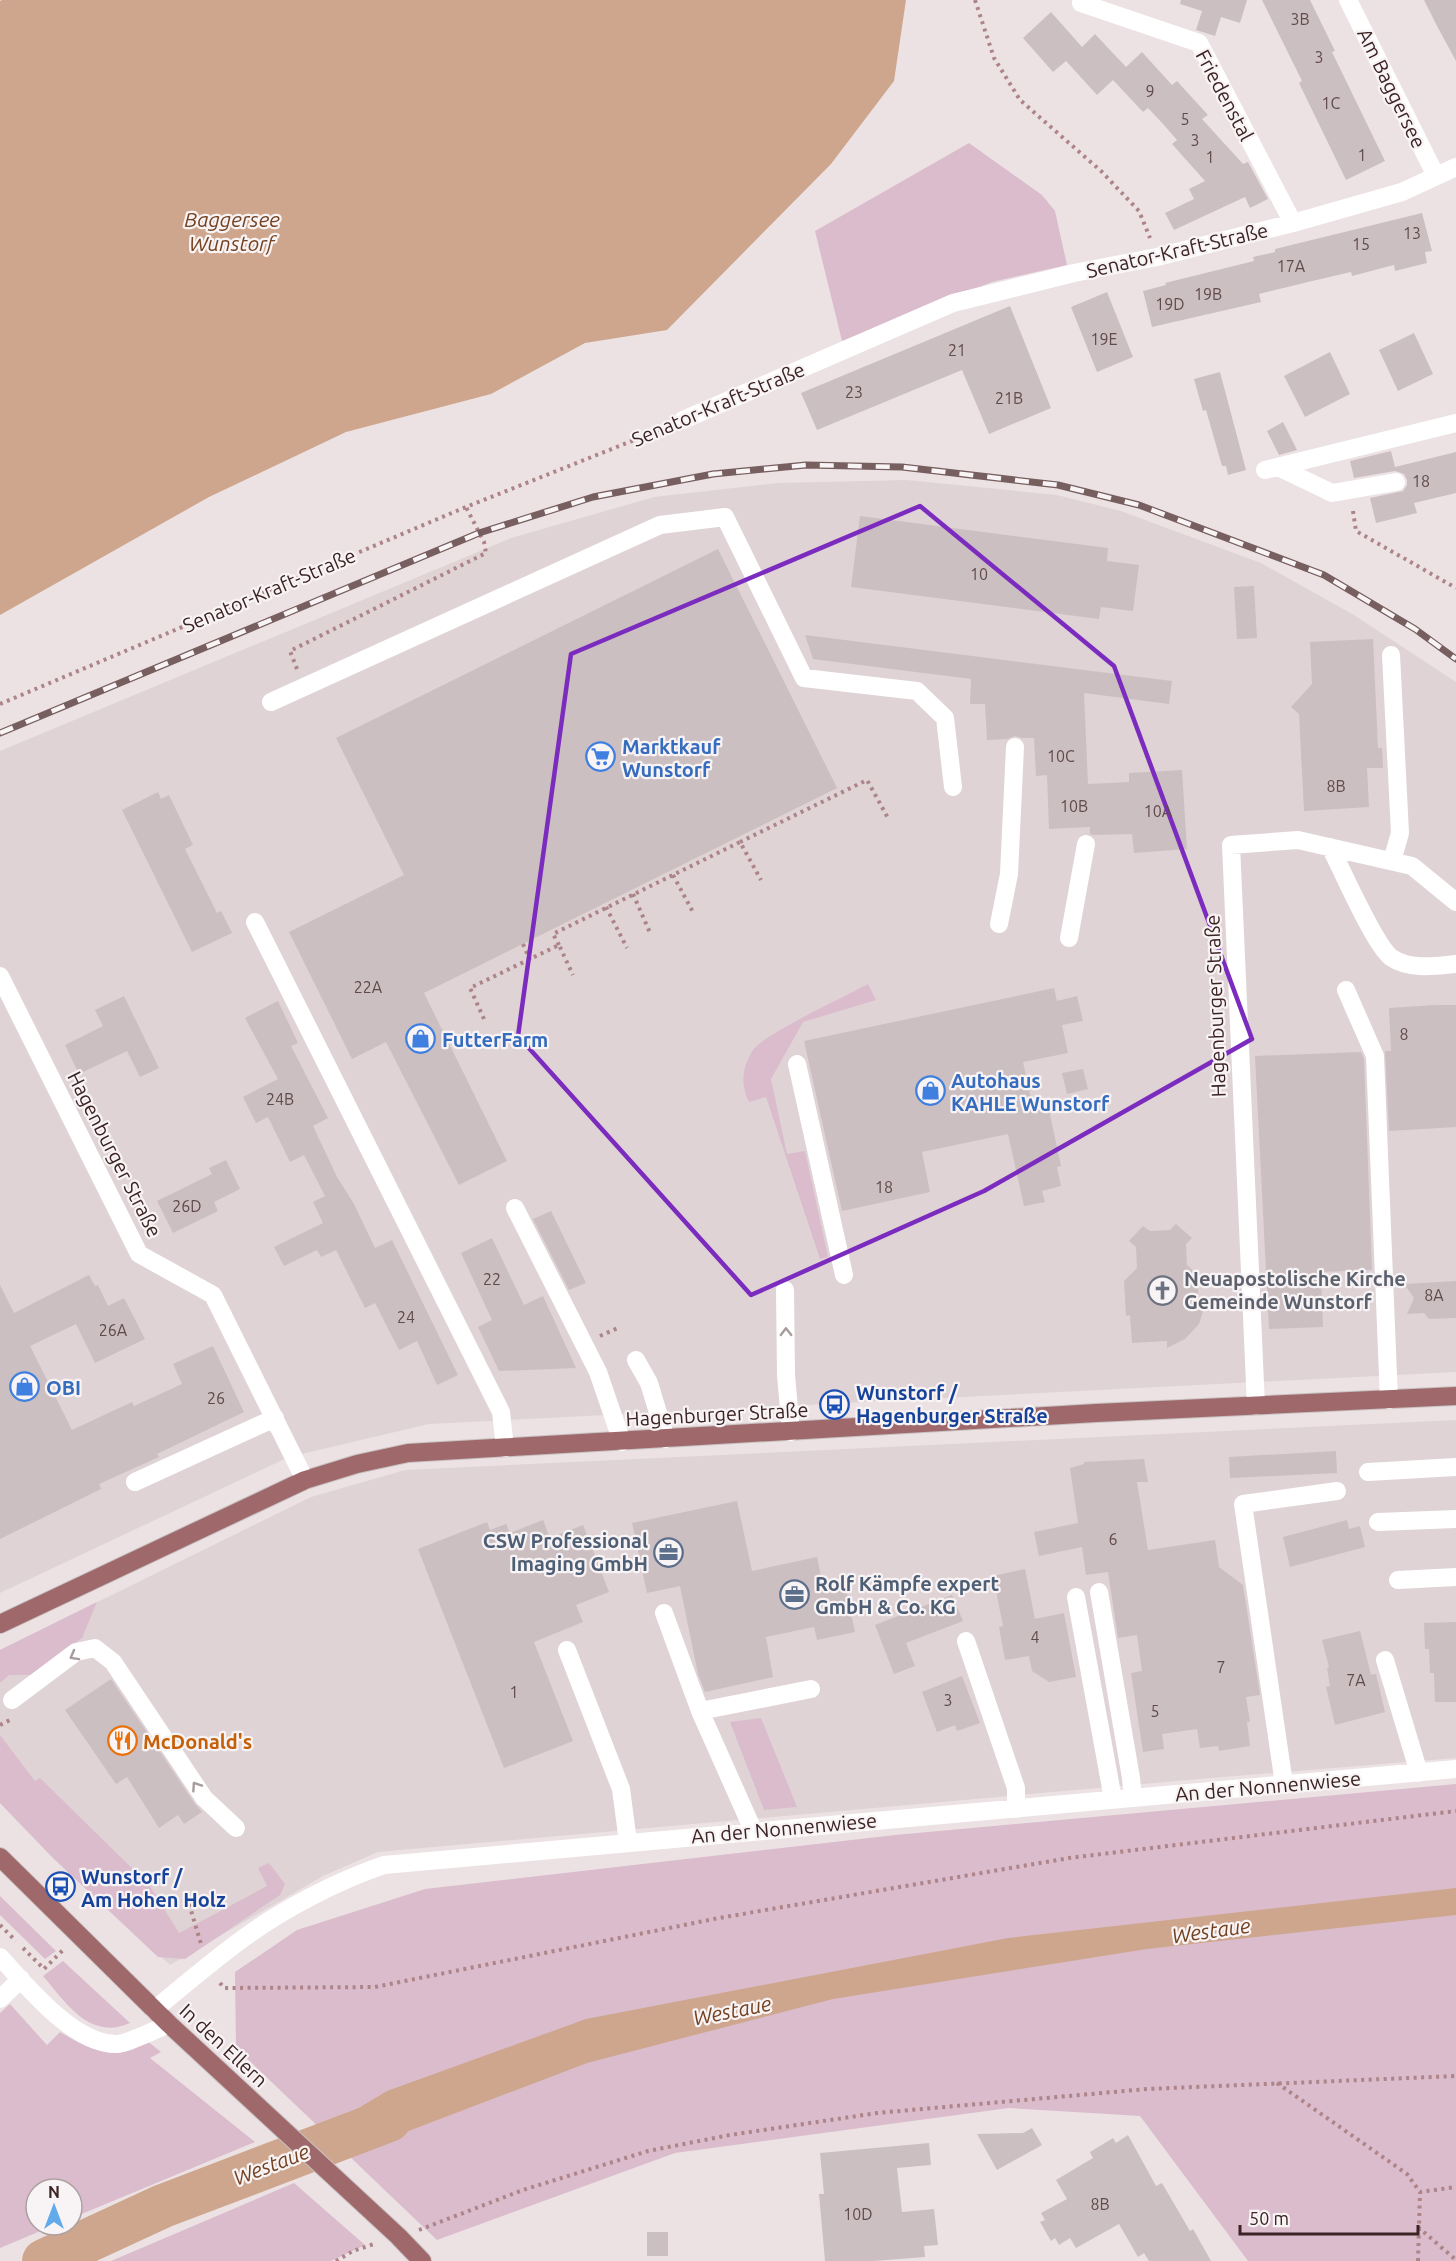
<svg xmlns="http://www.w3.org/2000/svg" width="1456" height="2261" viewBox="0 0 1456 2261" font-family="Ubuntu,sans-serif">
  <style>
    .built { fill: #dfd3d6 }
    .green { fill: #dbbccc }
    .water { fill: #cea68d }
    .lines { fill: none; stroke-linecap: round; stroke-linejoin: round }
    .river { stroke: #cea68d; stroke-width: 44 }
    .building { fill: #ccbfc1 }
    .major-casing { stroke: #c8c1c2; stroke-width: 20 }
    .path { stroke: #ad8488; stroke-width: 4; stroke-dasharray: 3 4.5; stroke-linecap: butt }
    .minor { stroke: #fff; stroke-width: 18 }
    .major { stroke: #9f696b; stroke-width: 18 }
    .rail-casing { stroke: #775e5f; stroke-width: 7 }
    .rail { stroke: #f8f3f4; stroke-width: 4.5; stroke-dasharray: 14; stroke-linecap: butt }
    .oneway { stroke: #a79c9c }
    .marked { fill: none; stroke: #7b2cbf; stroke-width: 4.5; stroke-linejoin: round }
    .labels { text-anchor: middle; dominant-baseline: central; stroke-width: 4.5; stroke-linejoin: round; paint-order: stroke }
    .number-label { font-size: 16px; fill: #604a4b }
    .street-label { font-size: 20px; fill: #3c2324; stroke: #f8f3f4 }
    .shop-label { font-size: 20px; font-weight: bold; fill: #366cbe; stroke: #f8f3f4; text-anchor: start }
    .worship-label { font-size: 20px; font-weight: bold; fill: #5b616d; stroke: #f8f3f4; text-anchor: start }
    .transit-label { font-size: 20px; font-weight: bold; fill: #164399; stroke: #f8f3f4; text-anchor: start }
    .service-label { font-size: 20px; font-weight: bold; fill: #4e5e75; stroke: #f8f3f4; text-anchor: end }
    .food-label { font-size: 20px; font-weight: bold; fill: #c56008; stroke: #f8f3f4; text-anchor: start }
    .water-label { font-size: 21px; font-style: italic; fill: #744121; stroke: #f8f3f4 }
  </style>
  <rect width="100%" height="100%" fill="#ece2e4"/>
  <!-- built -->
  <path class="built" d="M907 480 1057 495 1121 511 1261 563 1354 615 1456 682V1372L429 1424 289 1457 0 1593V751L511 538 654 497 778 483Z
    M1456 1420V1758L1211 1778 378 1852 323 1876 170 1965 54 1859 0 1803V1650L311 1497 405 1470Z"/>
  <!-- green -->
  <path class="green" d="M969 143 1042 195 1055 211 1067 265 992 282 842 341 815 231Z
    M868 984 876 1000 803 1022 771 1079 787 1154 805 1151 828 1257 820 1259 766 1097 749 1102C740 1085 742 1067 753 1050 762 1035 848 995 868 984Z
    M97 1602 82 1638 33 1675H9L0 1683V1650Z
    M761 1718 797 1807 764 1810 730 1722Z
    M0 1735 35 1781 40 1778 150 1886 179 1933 267 1886 258 1868 269 1863 285 1884 280 1895 185 1959 158 1957 54 1859 0 1803Z
    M1456 1784V2261H1248L1140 2116 1009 2108 675 2153 437 2240 236 2048 235 1972 297 1930 425 1889 895 1835Z
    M0 1896 56 1951 45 1959 0 1915Z
    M63 1961 130 2023C90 2041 66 2003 43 1976Z
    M10 2004 47 2045 60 2032C80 2044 106 2059 131 2050 136 2049 142 2043 146 2040L161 2052 150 2058 255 2142 72 2218V2189H36V2225H55L0 2248V2013Z
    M294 2183 365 2245 331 2261H111Z"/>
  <!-- water -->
  <path class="water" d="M2 0H906L894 81 831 164 667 330 585 343 491 394 346 432 209 497 0 615V1Z
    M1456 1888V1915L1147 1949 833 1999 587 2063 351 2153 322 2130 387 2091 586 2019 1008 1938Z"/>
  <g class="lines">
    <!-- river -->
    <path class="river" d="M44 2261 163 2206 389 2120"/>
  </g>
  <!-- building -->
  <path class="building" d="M1181 0H1247L1240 23 1221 17 1215 36 1196 30 1202 11 1180 4Z
    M1262 0H1310L1335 51 1332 52 1385 161 1346 180 1299 83 1302 81Z
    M1424 0H1456V61L1437 26Z
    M1051 12 1082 47 1095 34 1126 67 1142 52 1172 85 1177 81 1208 115 1202 119 1243 164 1248 162 1268 199 1250 208 1245 197 1174 230 1165 213 1194 199 1189 189 1205 181 1172 144 1177 140 1163 124 1148 108 1143 112 1113 80 1097 95 1066 61 1053 72 1023 38Z
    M1422 213 1432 251 1425 252 1427 263 1395 271 1394 265 1352 276 1351 272 1308 282 1259 294 1261 302 1152 327 1143 291 1166 285 1165 283 1254 261 1253 257 1275 252V249Z
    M1107 292 1133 357 1097 372 1071 307Z
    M1010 306 1051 408 989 434 962 370 817 430 801 393Z
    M1414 333 1433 374 1398 391 1379 350Z
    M1330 352 1350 394 1305 417 1284 376Z
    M1220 372 1246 470 1228 475 1226 466H1222L1206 410 1203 411 1194 379Z
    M1283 422 1297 450 1279 455 1267 431Z
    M1391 451 1395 467 1456 452V493L1414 503 1417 513 1376 523 1370 498 1403 491 1407 485V480L1404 474 1395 471 1354 478 1350 461Z
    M860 516 1108 548 1107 561 1139 565 1133 611 1101 607 1099 619 851 587Z
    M718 549 837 788 424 993 507 1161 459 1185 386 1042 352 1059 289 932 404 875 336 738Z
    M1254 586 1257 638 1237 639 1234 587Z
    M805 635 1172 681 1169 704 1084 693 1088 784 1129 782V773L1182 770 1187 849 1134 853 1132 834 1093 835 1090 834V827L1049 829 1047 775 1036 776 1034 738H1022L1015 736 1007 739 987 740 985 704H970L971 679 813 659Z
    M1373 639 1378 748H1382L1383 768H1367L1369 807 1304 811 1299 714 1291 707 1312 684 1310 642Z
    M158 792 161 799 169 795 193 845 185 849 217 913 221 911 232 933 192 952 122 810Z
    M1054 988 1057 1001 1077 996 1083 1021 1062 1025 1068 1053 1023 1062 1033 1108 1048 1105 1061 1166 1057 1167 1061 1186 1042 1191 1045 1202 1024 1206 1008 1134 922 1152 930 1192 842 1211 804 1041Z
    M124 996 159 1068 140 1077 127 1051 79 1074 65 1045 103 1026 95 1010Z
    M278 1001 298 1043 291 1046 328 1118 313 1126 337 1177 354 1204 375 1248 392 1240 458 1375 437 1385 417 1341 399 1350 375 1303 365 1308 336 1250 321 1257 317 1250 284 1266 274 1247 323 1223 313 1202 325 1196 304 1155 290 1162 268 1117 256 1123 243 1097 278 1079 245 1018Z
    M1435 1005H1456V1127L1389 1131 1385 1051H1391L1389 1008Z
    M1361 1052 1364 1059 1372 1270 1321 1272 1323 1327 1269 1329 1255 1056Z
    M1083 1069 1088 1089 1067 1094 1062 1073Z
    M226 1160 240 1189 214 1202 218 1211 173 1233 157 1201 212 1174 209 1168Z
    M551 1211 586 1283 569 1290 533 1219Z
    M1176 1224 1192 1238 1186 1244 1187 1265 1197 1274 1199 1305H1205L1199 1324 1185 1339 1167 1348V1341L1132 1343 1130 1315 1126 1316 1124 1281 1137 1268 1136 1247 1129 1241 1143 1226 1150 1231 1170 1230Z
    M492 1238 524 1305 543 1296 576 1368 499 1371 478 1327 492 1320 461 1253Z
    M89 1275 95 1286 98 1285 108 1306 124 1298 145 1339 95 1363 76 1324 30 1346 72 1430 132 1402 134 1406 182 1384 173 1364 213 1346 244 1412 157 1454 159 1457 99 1484 101 1489 0 1539V1285L14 1313Z
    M1456 1281V1318L1429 1319 1424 1313 1407 1314 1414 1298 1404 1284Z
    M1336 1451 1337 1473 1230 1478 1229 1457Z
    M1144 1459 1148 1482H1137L1148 1550 1215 1540 1219 1567 1243 1585 1260 1695 1246 1697 1250 1722H1247L1250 1746 1219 1751 1218 1746 1200 1748 1197 1729 1162 1734 1164 1749 1143 1752 1131 1673 1142 1671 1137 1635 1118 1638 1108 1572 1086 1575 1082 1547 1039 1556 1034 1532 1078 1523 1070 1468 1084 1464V1462Z
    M737 1501 752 1571 817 1557 824 1590 845 1585 855 1632 817 1640 814 1627 766 1637 773 1677 705 1692 698 1674 680 1586 647 1593 632 1523Z
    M543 1520 550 1538 583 1525 609 1592 576 1605 583 1622 534 1642 573 1741 504 1768 418 1549 487 1522 490 1530 506 1524 510 1533Z
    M1347 1520 1349 1529 1360 1526 1365 1547 1290 1567 1283 1537Z
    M1025 1569 1035 1619 1064 1613 1076 1677 1049 1682 1032 1671 1029 1656 1005 1660 999 1627 1003 1626 993 1576Z
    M952 1595 963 1621 906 1643 915 1666 894 1674 875 1625Z
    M1456 1622V1702H1435L1434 1673H1430L1429 1649H1425L1424 1623Z
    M1360 1631 1371 1675 1376 1674 1385 1712 1335 1725 1326 1687 1330 1686 1327 1668 1329 1667 1322 1640Z
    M962 1676 980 1723 957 1731 955 1725 937 1732 922 1692Z
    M111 1679 195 1804 202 1812 184 1824 178 1815 159 1828 127 1777 116 1784 65 1710Z
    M1032 2128 1042 2145 997 2170 977 2134 1023 2133Z
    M1128 2135 1156 2186 1162 2183 1190 2231 1193 2229 1211 2261H1149L1144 2253 1138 2257 1119 2224 1076 2248 1070 2238 1059 2245 1055 2238 1051 2241 1040 2222 1045 2220 1041 2213 1067 2199 1056 2180 1093 2158 1090 2152 1113 2138 1116 2143Z
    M929 2143 931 2165 897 2168 902 2212 934 2209 938 2245 924 2246 925 2257 874 2261H825L819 2194H824L820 2153Z
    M647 2232H668V2256H647Z"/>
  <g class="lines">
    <defs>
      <path id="major" d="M0 1624 305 1480 357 1464 408 1453 1096 1413 1456 1396
        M0 1857 169 2024 398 2236 422 2261"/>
    </defs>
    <!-- major casing -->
    <use href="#major" class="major-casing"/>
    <!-- path -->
    <path class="path" d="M975 0 994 58 1020 100 1101 171 1139 211 1150 238
      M1353 511 1356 531 1456 588
      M297 669 290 651 486 553 484 542 466 507
      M0 704 466 507 667 427
      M740 842 867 780 888 818
      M673 875 694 914
      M633 894 651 935
      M606 907 627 948
      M523 944 530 960
      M559 945 553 934 740 842 761 880
      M484 1019 470 988 559 945 573 975
      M600 1336 620 1327
      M0 1725 10 1720
      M187 1897 201 1944
      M0 1925 16 1941
      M23 1948 44 1969 65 1948
      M220 1983 224 1988 375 1987 719 1918 1069 1858 1456 1811
      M1277 2083 1407 2174 1420 2192 1456 2187
      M1418 2227 1456 2260
      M419 2230 523 2190 648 2151 730 2135 877 2113 1147 2089 1456 2076
      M336 2261 353 2251 377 2243
      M1418 2261 1420 2192"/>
    <!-- minor -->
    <path class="minor" d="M1348 0 1436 176
      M1081 3 1199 43 1293 223
      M683 420 953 303 1074 273 1157 257 1293 223 1402 192 1456 167
      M1278 467 1332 493 1396 482
      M1265 470 1456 423
      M1391 655 1400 833 1392 861
      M271 702 660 525 725 517 804 678 917 691 945 718 953 787
      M1330 847C1342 869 1375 947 1392 958 1410 970 1435 966 1456 964
      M255 922 501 1412 505 1448
      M999 924 1009 874 1015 747
      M1069 938 1086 844
      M0 976 139 1254 213 1295 305 1480
      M1346 990 1375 1056 1389 1400
      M797 1064 844 1275
      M515 1208 598 1372 622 1442
      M785 1290 786 1375 791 1432
      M636 1360 649 1383 666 1439
      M1256 1406 1231 845 1298 840 1412 866 1456 902
      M1368 1472 1456 1467
      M135 1482 275 1418
      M1378 1522 1456 1519
      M1398 1580 1456 1577
      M1099 1592 1131 1778 1133 1797
      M1076 1597 1113 1799
      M664 1613 700 1711
      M966 1641 1016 1788V1809
      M567 1650 621 1789 628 1842
      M1385 1660 1419 1773
      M12 1700 76 1652 95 1648 113 1662 204 1798 236 1828
      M1284 1784 1243 1504 1337 1491
      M753 1830 700 1711 811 1689
      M0 1957C27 1986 74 2045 117 2044 127 2044 157 2029 169 2024
      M0 1999 21 1979
      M154 2010C183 1986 211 1962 241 1940 281 1910 337 1881 384 1865L1456 1769"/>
    <!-- major -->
    <use href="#major" class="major"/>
    <defs>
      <path id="rail" d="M0 733 479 533 593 497 713 474 806 465 902 467 1058 485 1139 505 1324 575 1415 629 1456 659"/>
    </defs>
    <!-- rail casing -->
    <use href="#rail" class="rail-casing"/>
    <!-- rail -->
    <use href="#rail" class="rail"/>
  </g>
  <!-- one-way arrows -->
  <defs><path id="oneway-chevron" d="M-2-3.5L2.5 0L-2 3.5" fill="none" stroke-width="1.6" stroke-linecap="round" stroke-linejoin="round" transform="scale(1.5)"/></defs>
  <g class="oneway">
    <use href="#oneway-chevron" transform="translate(786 1332) rotate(-91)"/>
    <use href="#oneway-chevron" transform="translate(74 1656) rotate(151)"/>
    <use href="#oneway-chevron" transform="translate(196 1786) rotate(-124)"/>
  </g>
  <!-- marked area -->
  <path class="marked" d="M920 506 1114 666 1252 1039 984 1191 751 1295 518 1036 571 654Z"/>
  <!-- icons -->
  <defs>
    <symbol id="supermarket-ring" viewBox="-11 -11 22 22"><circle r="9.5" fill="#f8f3f4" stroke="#3f7fe0" stroke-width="1.5"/><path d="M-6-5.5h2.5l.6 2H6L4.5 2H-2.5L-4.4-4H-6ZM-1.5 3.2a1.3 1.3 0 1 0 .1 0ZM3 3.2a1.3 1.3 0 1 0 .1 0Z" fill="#3f7fe0"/></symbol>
    <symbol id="shop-ring" viewBox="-11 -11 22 22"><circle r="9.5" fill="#f8f3f4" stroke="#3f7fe0" stroke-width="1.5"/><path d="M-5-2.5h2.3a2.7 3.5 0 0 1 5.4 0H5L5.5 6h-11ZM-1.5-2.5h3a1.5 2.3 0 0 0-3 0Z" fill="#3f7fe0"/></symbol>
    <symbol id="church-ring" viewBox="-11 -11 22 22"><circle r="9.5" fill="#f8f3f4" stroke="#6b7280" stroke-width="1.5"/><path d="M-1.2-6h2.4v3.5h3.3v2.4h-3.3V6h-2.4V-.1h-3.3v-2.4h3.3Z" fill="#6b7280"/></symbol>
    <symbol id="bus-ring" viewBox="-11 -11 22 22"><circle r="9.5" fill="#f8f3f4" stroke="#1a4fb4" stroke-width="1.5"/><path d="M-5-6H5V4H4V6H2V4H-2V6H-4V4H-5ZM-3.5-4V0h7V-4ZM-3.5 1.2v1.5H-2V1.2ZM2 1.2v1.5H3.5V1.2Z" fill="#1a4fb4"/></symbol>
    <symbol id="office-ring" viewBox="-11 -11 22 22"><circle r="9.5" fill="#f8f3f4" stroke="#5c6f8a" stroke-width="1.5"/><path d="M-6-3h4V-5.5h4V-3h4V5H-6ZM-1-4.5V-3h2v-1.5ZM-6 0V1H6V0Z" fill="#5c6f8a"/></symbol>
    <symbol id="restaurant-ring" viewBox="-11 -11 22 22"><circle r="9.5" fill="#f8f3f4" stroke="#e8710a" stroke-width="1.5"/><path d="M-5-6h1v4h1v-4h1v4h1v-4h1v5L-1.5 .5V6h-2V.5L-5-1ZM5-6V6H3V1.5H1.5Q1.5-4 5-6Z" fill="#e8710a"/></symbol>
  </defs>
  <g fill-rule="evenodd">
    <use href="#supermarket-ring" x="584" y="740" width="33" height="33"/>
    <use href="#shop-ring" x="404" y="1022" width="33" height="33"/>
    <use href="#shop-ring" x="914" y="1074" width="33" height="33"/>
    <use href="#church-ring" x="1146" y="1274" width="33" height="33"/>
    <use href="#shop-ring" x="8" y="1370" width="33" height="33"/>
    <use href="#bus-ring" x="818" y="1388" width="33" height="33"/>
    <use href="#office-ring" x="652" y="1536" width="33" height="33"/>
    <use href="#office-ring" x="778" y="1578" width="33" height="33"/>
    <use href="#restaurant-ring" x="106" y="1724" width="33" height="33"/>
    <use href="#bus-ring" x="44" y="1870" width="33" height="33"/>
  </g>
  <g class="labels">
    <!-- number labels -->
    <g class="number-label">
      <text x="1300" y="19">3B</text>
      <text x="1319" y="57">3</text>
      <text x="1150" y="91">9</text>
      <text x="1331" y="103">1C</text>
      <text x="1185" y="119">5</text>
      <text x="1195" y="140">3</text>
      <text x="1362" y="155">1</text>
      <text x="1210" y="157">1</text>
      <text x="1412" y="233">13</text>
      <text x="1361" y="244">15</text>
      <text x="1291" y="266">17A</text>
      <text x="1208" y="294">19B</text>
      <text x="1170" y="304">19D</text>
      <text x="1104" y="339">19E</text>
      <text x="957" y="350">21</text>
      <text x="854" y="392">23</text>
      <text x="1009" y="398">21B</text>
      <text x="1421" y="481">18</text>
      <text x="979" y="574">10</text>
      <text x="1061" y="756">10C</text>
      <text x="1336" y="786">8B</text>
      <text x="1074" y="806">10B</text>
      <text x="1158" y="811">10A</text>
      <text x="368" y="987">22A</text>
      <text x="1404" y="1034">8</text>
      <text x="280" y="1099">24B</text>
      <text x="884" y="1187">18</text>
      <text x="187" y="1206">26D</text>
      <text x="492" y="1279">22</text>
      <text x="1434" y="1295">8A</text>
      <text x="406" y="1317">24</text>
      <text x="113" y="1330">26A</text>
      <text x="216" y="1398">26</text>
      <text x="1113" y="1539">6</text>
      <text x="1035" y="1637">4</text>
      <text x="1221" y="1667">7</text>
      <text x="1356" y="1680">7A</text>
      <text x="514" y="1692">1</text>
      <text x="948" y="1700">3</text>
      <text x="1155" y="1711">5</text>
      <text x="1100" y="2204">8B</text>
      <text x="858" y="2214">10D</text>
    </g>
    <!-- street labels -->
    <g class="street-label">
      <text transform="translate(1392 88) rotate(64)">Am Baggersee</text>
      <text transform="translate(1225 95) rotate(62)">Friedenstal</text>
      <text transform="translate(1177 250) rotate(-13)">Senator-Kraft-Straße</text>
      <text transform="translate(718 404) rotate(-23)">Senator-Kraft-Straße</text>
      <text transform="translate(269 590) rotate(-23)">Senator-Kraft-Straße</text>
      <text transform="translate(1215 1006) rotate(-92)">Hagenburger Straße</text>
      <text transform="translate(115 1154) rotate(63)">Hagenburger Straße</text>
      <text transform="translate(717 1414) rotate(-3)">Hagenburger Straße</text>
      <text transform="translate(1268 1786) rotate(-5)">An der Nonnenwiese</text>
      <text transform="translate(784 1828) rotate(-5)">An der Nonnenwiese</text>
      <text transform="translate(224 2045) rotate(43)">In den Ellern</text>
    </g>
    <!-- shop labels -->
    <g class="shop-label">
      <text x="622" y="746">Marktkauf<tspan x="622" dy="23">Wunstorf</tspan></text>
      <text x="442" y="1039">FutterFarm</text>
      <text x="951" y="1080">Autohaus<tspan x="951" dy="23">KAHLE Wunstorf</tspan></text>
      <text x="46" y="1387">OBI</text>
    </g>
    <!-- worship labels -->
    <g class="worship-label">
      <text x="1184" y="1278">Neuapostolische Kirche<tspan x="1184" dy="23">Gemeinde Wunstorf</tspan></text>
    </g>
    <!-- transit labels -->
    <g class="transit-label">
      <text x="856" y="1392">Wunstorf /<tspan x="856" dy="23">Hagenburger Straße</tspan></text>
      <text x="81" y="1876">Wunstorf /<tspan x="81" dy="23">Am Hohen Holz</tspan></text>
    </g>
    <!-- service labels -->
    <g class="service-label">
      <text x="648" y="1540">CSW Professional<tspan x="648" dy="23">Imaging GmbH</tspan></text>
      <text x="815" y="1583" text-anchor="start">Rolf Kämpfe expert<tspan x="815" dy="23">GmbH &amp; Co. KG</tspan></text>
    </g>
    <!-- food labels -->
    <g class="food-label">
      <text x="143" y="1741">McDonald's</text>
    </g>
    <!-- water labels -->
    <g class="water-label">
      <text x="232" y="219">Baggersee<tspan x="232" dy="24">Wunstorf</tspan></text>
      <text transform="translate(1211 1930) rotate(-8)">Westaue</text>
      <text transform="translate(732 2010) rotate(-11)">Westaue</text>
      <text transform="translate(271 2164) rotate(-21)">Westaue</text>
    </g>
  </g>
  <!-- north arrow -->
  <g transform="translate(54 2207)"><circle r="28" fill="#f8f3f4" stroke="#ada0a1" stroke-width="1.5"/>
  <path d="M0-4.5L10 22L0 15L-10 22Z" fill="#62aaea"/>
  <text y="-9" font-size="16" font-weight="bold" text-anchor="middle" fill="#3c2324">N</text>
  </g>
  <!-- scale -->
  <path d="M1240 2225v9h178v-9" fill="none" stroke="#3c2324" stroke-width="3"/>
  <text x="1249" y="2225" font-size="18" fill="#3c2324" stroke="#f8f3f4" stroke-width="4.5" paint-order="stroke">50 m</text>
</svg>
